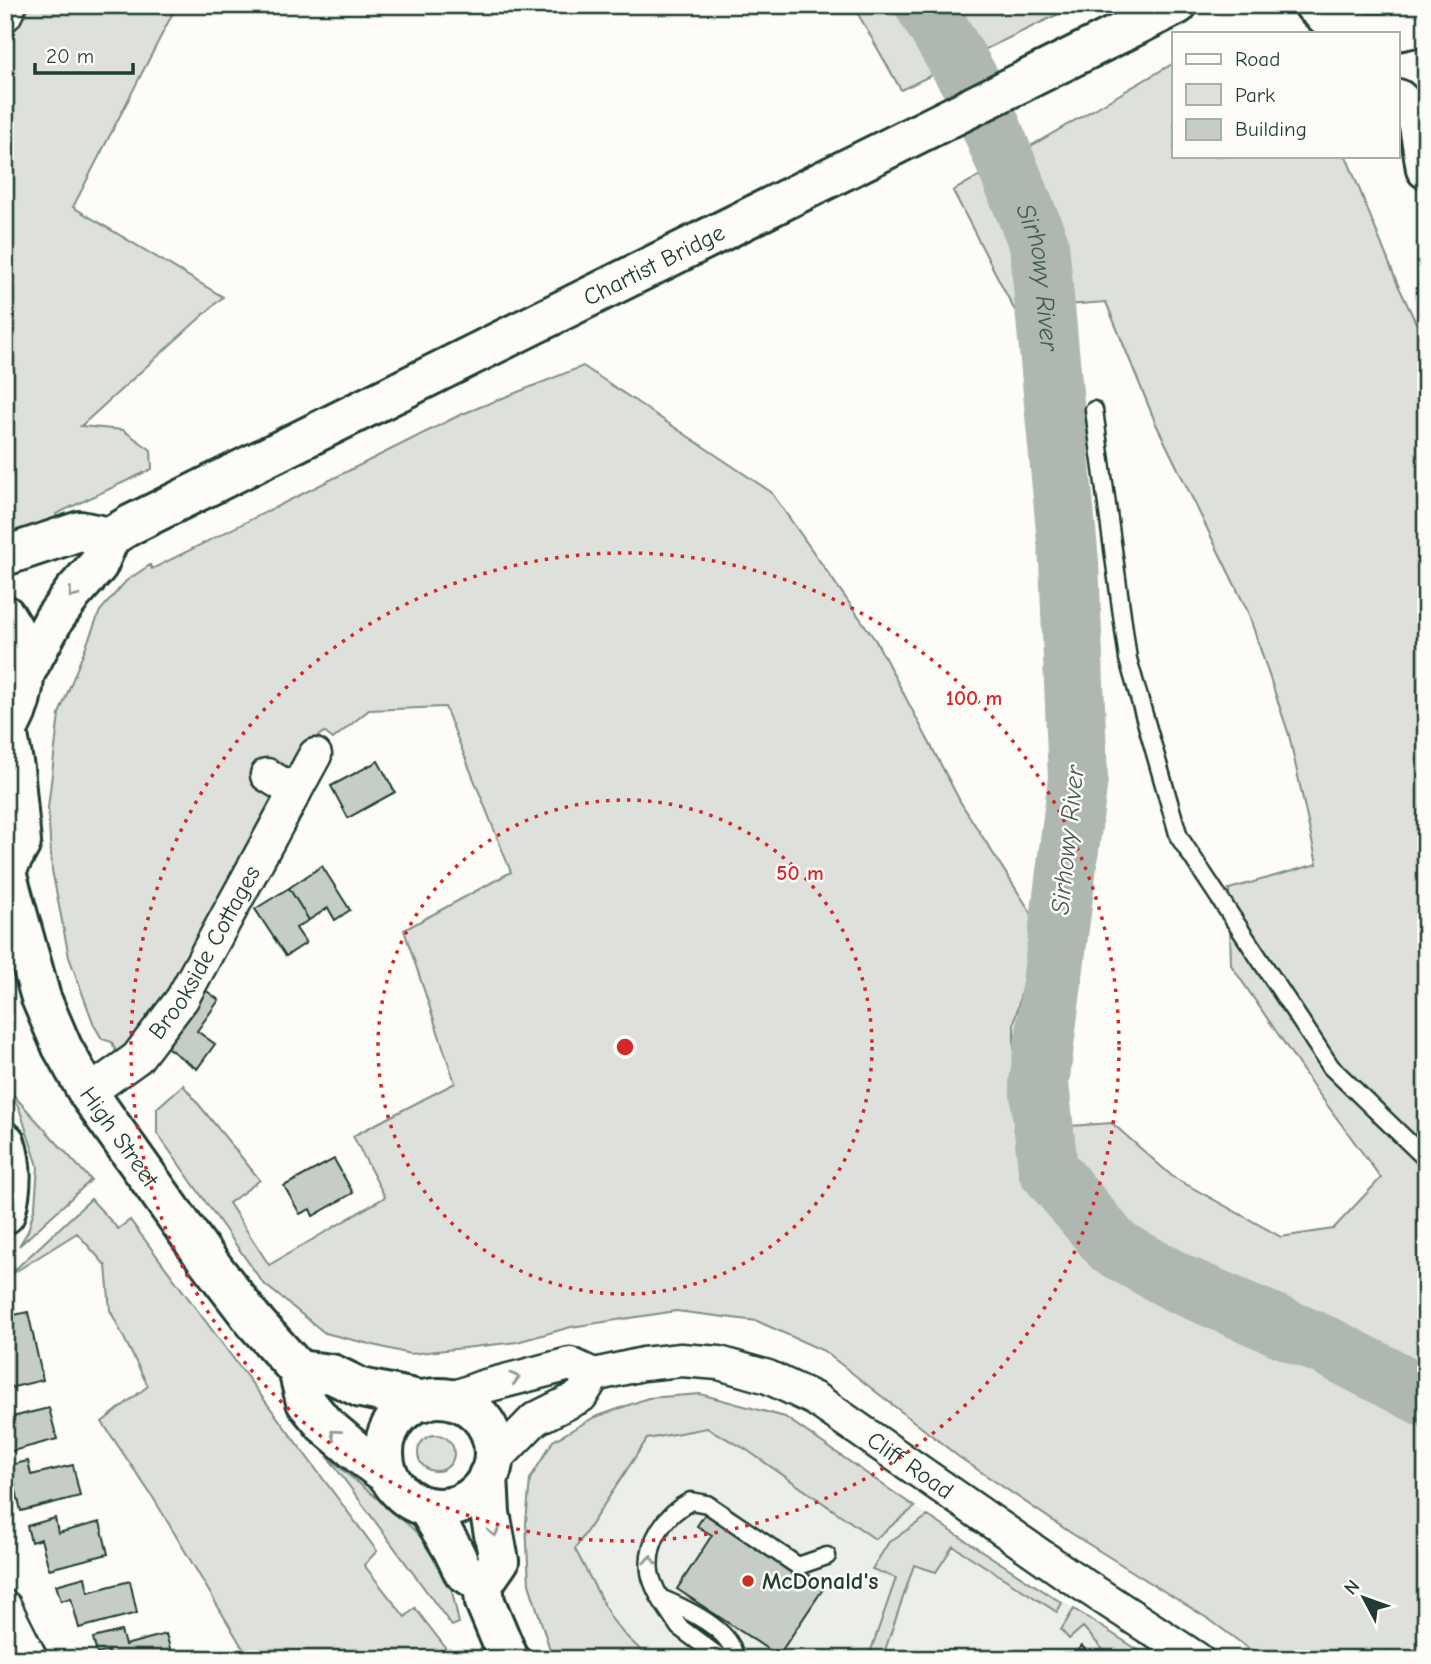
<svg xmlns="http://www.w3.org/2000/svg" width="1431" height="1664" viewBox="0 0 1431 1664" font-family="'Comic Neue',sans-serif">
  <style>
    .built { fill: #eceee9 }
    .green { fill: #dde0db; stroke: #7e8e88; stroke-width: 2 }
    .lines { fill: none; stroke-linecap: round; stroke-linejoin: round }
    .river { stroke: #aeb8b1; stroke-width: 60 }
    .building { fill: #c6cdc7; stroke: #1f3d34; stroke-width: 2 }
    .lane-casing { stroke: #1f3d34; stroke-width: 21 }
    .street-casing { stroke: #1f3d34; stroke-width: 37 }
    .secondary-casing { stroke: #1f3d34; stroke-width: 44 }
    .primary-casing { stroke: #1f3d34; stroke-width: 44 }
    .lane { stroke: #fdfcf7; stroke-width: 16 }
    .street { stroke: #fdfcf7; stroke-width: 32 }
    .secondary { stroke: #fdfcf7; stroke-width: 38 }
    .primary { stroke: #fdfcf7; stroke-width: 38 }
    .oneway { stroke: #8e9c96 }
    .ring { fill: none; stroke: #d62828; stroke-width: 3.5; stroke-dasharray: 3.5 7 }
    .poi-dot { fill: #c8321e; stroke: #fdfcf7; stroke-width: 2.5 }
    .labels { text-anchor: middle; dominant-baseline: central; stroke-width: 5; stroke-linejoin: round; paint-order: stroke }
    .street-label { font-size: 24px; fill: #1f3d34; stroke: #fdfcf7 }
    .poi-label { font-size: 24px; font-weight: bold; fill: #1f3d34; stroke: #fdfcf7; text-anchor: start }
    .water-label { font-size: 26px; font-style: italic; fill: #435c53; stroke: #fdfcf7 }
    .centre { fill: #d62828; stroke: #fdfcf7; stroke-width: 3.5 }
    .ring-label { font-size: 21px; text-anchor: middle; font-weight: bold; fill: #d62828; stroke: #fdfcf7; stroke-width: 5; stroke-linejoin: round; paint-order: stroke }
  </style>
  <rect width="100%" height="100%" fill="#fdfcf7"/>
  <filter id="ink" filterUnits="userSpaceOnUse"><feTurbulence type="fractalNoise" baseFrequency=".0143" numOctaves="2"/><feDisplacementMap in="SourceGraphic" scale="14" xChannelSelector="R" yChannelSelector="G"/><feConvolveMatrix kernelMatrix="1 2 1 2 8 2 1 2 1" color-interpolation-filters="sRGB"/></filter>
  <g filter="url(#ink)">
    <!-- built -->
    <path class="built" d="M706 1428 744 1448 875 1539 915 1507 1109 1631 1138 1650 1145 1659H650L623 1633 611 1618 574 1549 647 1439Z"/>
    <!-- green -->
    <path class="green" d="M21 5H177L73 207 223 297 81 426 123 430 151 450 152 469 56 514 60 525 5 541V38Z
      M853 5H1077L901 90Z
      M1174 63V156H1346L1398 285 1426 344V1659H1263L1210 1620 1074 1535 959 1457 824 1351 757 1321 676 1311 571 1327 517 1342 410 1354 325 1333 263 1283 157 1133V1108L183 1085 260 1180 229 1203 269 1265 385 1197 353 1136 455 1083 404 930 511 872 445 707 369 710 333 739 324 732 305 745 172 985 141 1035 117 1054 112 1042 102 1039 94 1025 69 957 52 870 48 808 59 714 100 611 126 581 150 565 152 569 460 415 583 366 771 492 876 641 961 803 1037 922 1014 1024V1130L1112 1123 1173 1177 1281 1237 1333 1229 1381 1178 1316 1090 1231 965 1229 889 1317 864 1289 735 1248 612 1156 424 1106 302 1014 309 953 191Z
      M5 1086 91 1180 19 1246 28 1231 35 1206 38 1166 19 1108Z
      M91 1199 118 1229 130 1220 377 1551 364 1565 405 1617 415 1608 445 1647V1659H250L245 1652 154 1499 102 1422 148 1386 110 1310 106 1266 77 1233 7 1277Z
      M700 1394 785 1417 915 1507 875 1539 744 1448 707 1428 647 1439 575 1549 611 1618 623 1633 650 1659H553L529 1584 526 1523 530 1479 553 1441 593 1418 648 1398Z
      M418 1453a18 18 0 1 1 36 0a18 18 0 1 1-36 0Z
      M327 1456C358 1486 431 1534 446 1571 452 1587 455 1606 459 1623L452 1626Z
      M928 1516 1062 1603 1057 1612 953 1546 936 1572 914 1565 882 1659H868L896 1578 872 1569 889 1542Z
      M1074 1609 1138 1650 1145 1659H1111L1083 1627 1069 1639 1061 1630Z"/>
    <g class="lines">
      <!-- river -->
      <path class="river" id="s1" d="M925 5 979 97 1039 244 1069 562 1078 779 1039 1084 1048 1169 1113 1247 1180 1284 1328 1347 1426 1397"/>
    </g>
    <!-- building -->
    <path class="building" d="M378 761 395 792 348 818 331 786Z
      M322 866 350 910 335 920 328 908 309 920 289 888Z
      M289 888 309 920 296 928 306 943 286 956 255 909Z
      M201 987 219 1000 197 1031 215 1044 197 1069 161 1043Z
      M334 1159 353 1193 313 1216 310 1209 300 1214 284 1186Z
      M28 1312 43 1380 5 1389V1317Z
      M5 1407 8 1418 49 1408 57 1439 5 1453Z
      M28 1461 31 1475 73 1465 80 1496 21 1511 14 1482 5 1484V1466Z
      M709 1508 825 1586 778 1656 677 1589 712 1535 697 1526Z
      M55 1518 58 1533 100 1522 108 1554 49 1569 41 1539 31 1542 27 1526Z
      M85 1577 88 1592 130 1581 137 1613 79 1628 71 1598 61 1601 56 1585Z
      M121 1631 125 1645 166 1634 173 1659H110L108 1651 97 1654 93 1638Z
      M1082 1646 1094 1659H1068Z"/>
    <g class="lines">
      <defs>
        <path id="lane" d="M1094 410 1128 659 1179 837 1331 1067 1426 1159
          M660 1598 679 1627 722 1659
          M734 1659C736 1631 682 1607 660 1598 656 1590 651 1581 650 1572 646 1542 665 1514 691 1501L707 1504 798 1566 827 1556"/>
        <g id="street">
          <path d="M5 15 10 5"/>
          <path d="M267 775 295 792"/>
          <path id="s2" d="M88 1093 137 1058 182 999 315 755"/>
          <path id="s3" d="M450 1399 482 1387 570 1364 594 1375 643 1364 681 1360 719 1363 768 1377 815 1399 1067 1574 1197 1659"/>
          <path d="M492 1463 535 1419 581 1396 594 1375"/>
          <path d="M5 1607 31 1659"/>
        </g>
        <g id="secondary">
          <path id="s4" d="M5 869 41 998 62 1047 88 1093 202 1253 254 1321 298 1370 306 1402 324 1424 364 1458 389 1476"/>
          <path d="M6 870 21 843 14 768 7 730"/>
          <path d="M5 1142C13 1166 12 1190 5 1214"/>
          <path d="M298 1370 332 1374 361 1388 425 1401"/>
          <circle cx="439" cy="1453" r="55"/>
          <path d="M488 1476 490 1513 499 1561 483 1584 485 1602 509 1659"/>
          <path d="M427 1507 452 1548 463 1571 483 1584"/>
        </g>
        <g id="primary">
          <path d="M1314 5C1321 11 1328 19 1335 23 1364 39 1396 33 1426 24"/>
          <path d="M1398 99 1418 119 1426 169"/>
          <path d="M5 556 80 531 110 537"/>
          <path d="M5 615C10 623 16 632 19 640 30 670 23 708 5 733"/>
          <path id="s5" d="M24 675 54 619 73 593 98 565 110 537 130 525 1177 5"/>
        </g>
      </defs>
      <!-- lane casing -->
      <use href="#lane" class="lane-casing"/>
      <!-- street casing -->
      <use href="#street" class="street-casing"/>
      <!-- secondary casing -->
      <use href="#secondary" class="secondary-casing"/>
      <!-- primary casing -->
      <use href="#primary" class="primary-casing"/>
      <!-- lane -->
      <use href="#lane" class="lane"/>
      <!-- street -->
      <use href="#street" class="street"/>
      <!-- secondary -->
      <use href="#secondary" class="secondary"/>
      <!-- primary -->
      <use href="#primary" class="primary"/>
    </g>
    <!-- one-way arrows -->
    <defs><path id="oneway-chevron" d="M-2-3.5L2.5 0L-2 3.5" fill="none" stroke-width="1.6" stroke-linecap="round" stroke-linejoin="round" transform="scale(1.75)"/></defs>
    <g class="oneway">
      <use href="#oneway-chevron" transform="translate(73 594) rotate(128)"/>
      <use href="#oneway-chevron" transform="translate(515 1378) rotate(-15)"/>
      <use href="#oneway-chevron" transform="translate(335 1434) rotate(-139)"/>
      <use href="#oneway-chevron" transform="translate(494 1532) rotate(79)"/>
      <use href="#oneway-chevron" transform="translate(650 1560) rotate(-86)"/>
    </g>
  </g>
  <!-- distance rings -->
  <g class="ring">
    <circle cx="625" cy="1047" r="247"/>
    <circle cx="625" cy="1047" r="494"/>
  </g>
  <!-- markers -->
  <circle class="poi-dot" cx="748" cy="1581" r="7"/>
  <g class="labels">
    <!-- street labels -->
    <g class="street-label">
      <text stroke="none"><textPath href="#s5" startOffset="772">Chartist Bridge</textPath></text>
      <text stroke="none"><textPath href="#s2" startOffset="186">Brookside Cottages</textPath></text>
      <text stroke="none"><textPath href="#s4" startOffset="294">High Street</textPath></text>
      <text stroke="none"><textPath href="#s3" startOffset="497">Cliff Road</textPath></text>
    </g>
    <!-- poi labels -->
    <g class="poi-label">
      <text x="762" y="1581">McDonald's</text>
    </g>
    <!-- water labels -->
    <g class="water-label">
      <text stroke="none"><textPath href="#s1" startOffset="298">Sirhowy River</textPath></text>
      <text transform="translate(1068 840) rotate(-84)">Sirhowy River</text>
    </g>
  </g>
  <circle cx="625" cy="1047" r="10" class="centre"/>
  <g class="ring-label">
    <text x="974" y="705">100 m</text>
    <text x="800" y="880">50 m</text>
  </g>
  <!-- margin -->
  <rect width="1431" height="1664" fill="none" stroke="#fdfcf7" stroke-width="28"/>
  <rect x="14" y="14" width="1403" height="1636" fill="none" stroke="#1f3d34" stroke-width="2.5" filter="url(#ink)"/>
  <!-- legend -->
  <rect x="1172" y="32" width="228" height="126" fill="#fdfcf7" stroke="#a4b0a9" stroke-width="2"/>
  <rect x="1186" y="54" width="35" height="10" fill="#fdfcf7" stroke="#a4b0a9" stroke-width="2"/>
  <text x="1235" y="66" font-size="21" fill="#1f3d34">Road</text>
  <rect x="1186" y="84" width="35" height="21" fill="#dde0db" stroke="#a4b0a9" stroke-width="2"/>
  <text x="1235" y="102" font-size="21" fill="#1f3d34">Park</text>
  <rect x="1186" y="119" width="35" height="21" fill="#c6cdc7" stroke="#a4b0a9" stroke-width="2"/>
  <text x="1235" y="136" font-size="21" fill="#1f3d34">Building</text>
  <!-- north arrow -->
  <g transform="translate(1364 1598) rotate(311)" stroke="#fdfcf7" stroke-width="5" paint-order="stroke">
  <path d="M0-5L12 26L0 18L-12 26Z" fill="#1f3d34"/>
  <text y="-10" font-size="19" font-weight="bold" text-anchor="middle" fill="#1f3d34">N</text>
  </g>
  <!-- scale -->
  <path d="M35 63v10h98v-10" fill="none" stroke="#1f3d34" stroke-width="3.5"/>
  <text x="46" y="63" font-size="21" fill="#1f3d34" stroke="#fdfcf7" stroke-width="5" paint-order="stroke">20 m</text>
</svg>
